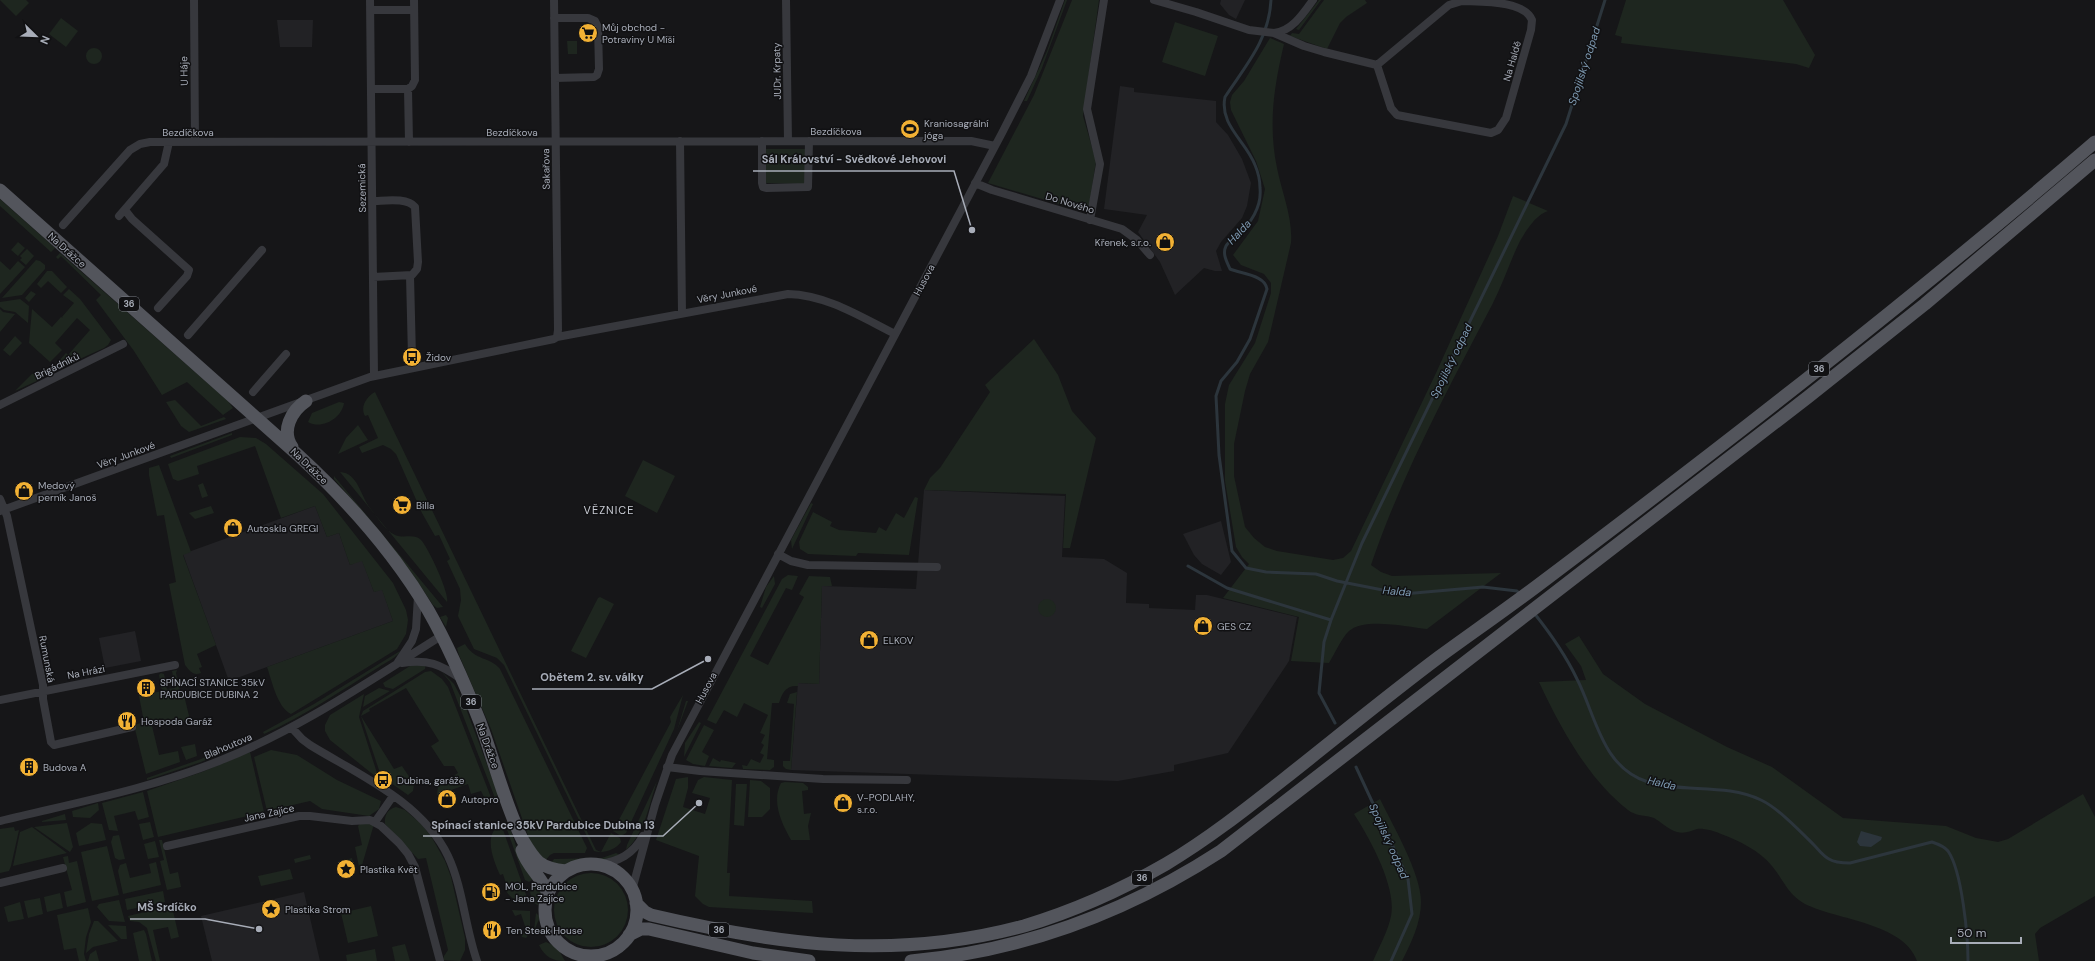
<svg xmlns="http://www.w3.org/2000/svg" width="2095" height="961" viewBox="0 0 2095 961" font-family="'DM Sans',sans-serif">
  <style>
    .built { fill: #222225 }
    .green { fill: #1e261f }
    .water { fill: #2c353c }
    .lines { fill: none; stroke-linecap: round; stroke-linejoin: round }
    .stream { stroke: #2c353c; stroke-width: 3 }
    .street { stroke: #37383d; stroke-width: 8 }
    .primary { stroke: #53555c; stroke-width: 13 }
    .labels { text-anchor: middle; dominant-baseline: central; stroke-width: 3; stroke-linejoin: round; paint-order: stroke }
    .shield { fill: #111113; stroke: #7b7e86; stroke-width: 1 }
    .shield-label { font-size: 9px; font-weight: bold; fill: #a8adb8 }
    .poi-label { font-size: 10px; fill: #a8adb8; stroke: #111113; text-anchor: start }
    .street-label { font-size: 10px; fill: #a8adb8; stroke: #111113 }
    .water-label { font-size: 11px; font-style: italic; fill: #7f9bb3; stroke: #111113 }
    .neighbourhood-label { font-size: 11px; letter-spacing: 1px; fill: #c9ccd4; stroke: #111113 }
    .leader { fill: none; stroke: #a8adb8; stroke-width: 1.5 }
    .callout-dot { fill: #a8adb8; stroke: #111113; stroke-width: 1.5 }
    .callout-label { font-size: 11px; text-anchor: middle; font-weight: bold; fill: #a8adb8; stroke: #111113; stroke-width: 3; stroke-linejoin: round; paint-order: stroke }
  </style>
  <rect width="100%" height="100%" fill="#161618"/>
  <!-- built -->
  <path class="built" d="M1221 0H1245L1236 19 1229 15 1220 4Z
    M277 20H313L312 47H280Z
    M1120 86 1134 88V92L1216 101V122L1228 135 1242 159 1251 183 1247 206 1242 218 1221 242 1216 251 1222 271H1215L1204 268 1175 295 1160 262 1138 232 1147 215 1104 209Z
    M924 490 1065 496 1062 557 1104 559 1127 573 1126 603 1149 604V608L1195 610 1196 595H1207L1297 617 1289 661 1228 753 1174 765V771L1118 781 791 770 798 683 819 684 822 586 916 589Z
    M315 506 327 537 339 533 350 565 362 560 374 592 382 589 393 621 229 681 183 554Z
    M1221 521 1231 562 1221 575 1202 564 1194 555 1183 534Z
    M135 631 141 661 105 668 99 638Z
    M304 892 320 961H212L201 916Z"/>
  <!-- green -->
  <path class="green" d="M0 0H26L29 3 16 16Z
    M1065 0H1067L1042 68 1027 101H1024L1047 51Z
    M1072 0H1099L1083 116 1096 161 1089 206 1079 210 988 183 1034 95Z
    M1319 0H1321L1299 30 1296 29Z
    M1324 0H1365L1367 3 1346 17 1340 23 1327 49 1290 36 1292 33 1299 34Z
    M1626 0H1783L1815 55 1809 68 1796 64 1621 43 1622 37 1615 35Z
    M61 18 78 31 66 47 49 34Z
    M1175 22 1218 36 1205 76 1162 62Z
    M1270 38 1284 44C1274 87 1268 124 1277 168 1282 193 1293 218 1291 243L1268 342 1250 374 1245 391 1234 444V476L1245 527 1254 538 1265 547 1277 551 1333 560 1343 558 1351 551 1436 373 1498 236 1513 196 1548 211C1536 215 1527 229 1520 241 1510 261 1503 284 1492 305 1448 389 1402 474 1371 565L1381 572 1392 576 1501 573 1427 629C1408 627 1365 617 1349 631 1342 637 1334 655 1329 663L1291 661 1299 617 1223 598 1249 564 1242 557 1236 547 1225 481V404L1229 385 1255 343 1271 293V283L1264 274 1241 265 1233 255 1258 221 1265 189 1256 161 1231 110 1230 102 1232 95 1244 81Z
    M567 41H577V54H568Z
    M86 56a8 8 0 1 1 16 0a8 8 0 1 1-16 0Z
    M764 149H807V182L804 184 765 183Z
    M0 199 55 248 51 252 0 206Z
    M18 242 25 248 18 256 11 250Z
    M27 249 34 256 26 265 20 260 22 258 20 256Z
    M60 253 228 401 233 408 223 415 187 382 162 395 134 351 96 300 101 295 61 256 58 259 56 257Z
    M36 260 40 261 45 265V269L22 295 2 298Z
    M0 261 10 270 18 261 25 267 0 294Z
    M47 271H52L67 287 61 293 48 281 41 288 37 284Z
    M69 289 80 299 111 340 108 345 104 348 62 367 55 365 56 364 66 353 68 355 90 330 77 318 55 343 62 350 50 362 29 343 32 309 52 327 61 317 63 318 62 317 74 303 63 295Z
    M31 291 36 294 29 302 25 298Z
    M20 299 29 306 28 323 15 312 4 310 0 307V302Z
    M0 309 3 312 15 314 0 332Z
    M15 336 22 343 10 356 3 350Z
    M1034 339 1058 375 1072 411 1096 438 1070 548H1063L1066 494 924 490 930 478 940 468 990 392 985 385Z
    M37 372 41 375V379L15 391 32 374Z
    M375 392 596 850 601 852 611 833 620 838 621 842C615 850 603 854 594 851L504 665 497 658 474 649 458 616 461 600 460 589 447 561 450 559 439 535 435 536 422 513 396 454 391 449 383 445 362 453 359 447 378 438 368 415 365 416C360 407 366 397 375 392Z
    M175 400 201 426 224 417 226 419 189 432 181 426 166 402Z
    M339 402 344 403C342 418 322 430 308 422L312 413Z
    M358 425 368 440 338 454 346 438Z
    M232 433V435L171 458 170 456Z
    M240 437 256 438 266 444 323 494 393 583 406 610 408 620 406 634 397 649 291 714C277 707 272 681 267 667L393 621 382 590 374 592 362 561 350 565 339 533 327 537 315 506 281 518 255 446 197 466 199 474 178 481 173 479 168 464Z
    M643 460 675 476 657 513 625 496Z
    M159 465 191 552 183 555 216 645 197 654 202 667 199 668 201 673C193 676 190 671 185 665L169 584 176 582 164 515 157 516 149 475V468Z
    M340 472C358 473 360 495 370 508 377 516 384 530 395 535 404 539 414 533 421 540 428 547 450 594 447 602Z
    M334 476 443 607 437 608 433 605C404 560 370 519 334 479Z
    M203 483 208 496 202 498 198 485Z
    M915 497 918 498 909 555 858 553 856 556 808 554 800 549 799 542 813 512 832 522 830 526 839 530 876 533 879 527 886 531 896 513 904 518Z
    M811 503 813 504 792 549 791 540Z
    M211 506 214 513 195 519 189 513Z
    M788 575 798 576 792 590 786 588 750 656 768 665 804 597 799 594 809 576 830 577 832 586H822L819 684 798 683V686C786 685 782 693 779 703H772L767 759 774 760V767L770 770 743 769 742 765 747 766 751 759 760 763 764 755 760 753 764 745 761 743 765 735 760 733 768 715 744 703 737 717 724 710 716 724 707 720 782 579Z
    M774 576 775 584 762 608 760 607 766 587Z
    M600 597 614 604 586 658 571 651 598 598Z
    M1038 608a9 9 0 1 1 18 0a9 9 0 1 1-18 0Z
    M446 615 448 618 446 627 440 617Z
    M1579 636 1603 674 1645 704 1727 747 1772 767 1843 818 1946 826 1976 838 1998 842 2008 839 2083 794 2095 817V896L2040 928 2035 934 2039 961H1917C1904 923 1837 920 1805 904 1788 895 1783 879 1772 866 1760 851 1738 840 1721 834 1715 831 1703 828 1697 829 1690 831 1685 834 1677 832 1669 830 1661 822 1654 818 1645 815 1635 816 1628 810 1588 779 1560 727 1539 682L1586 680 1581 666 1565 644Z
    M465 644C475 661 491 657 500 669L587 848 585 853H554L550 855 544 862 533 850 491 729 459 655 457 648Z
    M400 651C399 656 385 663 379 667 342 690 304 716 264 734L263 732 314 704Z
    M419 663H426L425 669 393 689 385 687 383 683 410 666Z
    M177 670 176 673 180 692 183 691 190 720 174 725 172 721 152 726 159 755 178 751 180 762 146 774 134 725 144 722 139 696 162 691 159 675 161 673 164 674 167 689 175 688 172 671Z
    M431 671 442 679 448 687 492 800 485 799 481 791 471 794 468 784 437 795 438 786 458 773 454 766H444L431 746 439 741 406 688 369 709 370 711 361 716 394 769 402 766 414 784 413 791 408 795 381 776 361 716 363 711 425 672Z
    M441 671 454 684 464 703 498 794 495 798 450 682Z
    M379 688 390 691 363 707 365 696Z
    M797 692 791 770 786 769 783 766V761H790L794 704 787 703 790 694Z
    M364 694 359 717 377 773 375 776 330 740 325 731V725L330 715Z
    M683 695 674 729 626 833 621 836 613 831 671 722 670 717Z
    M686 701H688L677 731Z
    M699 722 701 723 684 757 685 743Z
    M704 725 714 730 702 752 709 756 705 766 693 764 686 760Z
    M253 737V739L201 762 147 780V778L201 759Z
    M195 744 197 756 186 760 181 747Z
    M271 750 297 755 337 780 381 801 379 809 369 816 322 809 310 801 267 811 254 757Z
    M250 752 264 812 158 837 147 791 202 772Z
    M713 758 720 762 721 760 736 763 732 768 709 766Z
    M688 777V788L683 807 705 814 710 798 692 793 698 780 704 777 732 780 727 873H730L729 896 812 901 813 913 709 907 703 904 695 896 699 856 656 840 676 779Z
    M750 780 761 781 770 788V809L762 817H748Z
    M657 781C649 805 645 833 626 850L627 845Z
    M785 782 803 783 808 787V790L802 791 804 814 811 813 808 826 810 840H791C782 824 771 802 781 783Z
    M736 784H747L744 826 734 825Z
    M143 792 149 817 138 820 135 811 114 816 118 831 109 830 102 803Z
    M1380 799C1393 826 1421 873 1421 902 1421 923 1411 943 1402 961H1373C1379 947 1388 931 1391 916 1397 887 1369 837 1354 814Z
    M98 803 99 810 90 818 73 817 72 811Z
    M396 807 405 810 421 824 431 836 445 861 451 877 465 938V950L460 961 443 960 444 956 448 950 426 858 418 859 385 824C384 815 388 809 396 807Z
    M65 814 66 820 42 822V821Z
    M150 822 154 837 143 840 139 824Z
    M362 822 374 824 360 872 355 847 362 845 358 826Z
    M67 823 73 847 70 852 34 827Z
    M91 823 102 824 106 840 79 846 76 833Z
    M501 824 529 903C518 903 512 900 506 891L508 890 503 874 500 875C494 861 482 835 501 824Z
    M505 824 510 828 518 852 533 879 529 882 525 880Z
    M14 827 15 831 19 830 11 866 9 871 0 873V829Z
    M32 827 67 853 13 866 20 832Z
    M119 835 125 859 119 860 115 858 111 842 113 836Z
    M159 840H162L170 874 178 872 181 887 167 890 160 861 164 860Z
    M155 841 159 857 148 859 144 844Z
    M107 846 119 895 92 901 81 852Z
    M616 853 620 855 602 860 578 861 564 866 549 865 554 859 602 858Z
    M310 855 311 859 295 863 294 859Z
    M68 856 69 863 77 861 86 902 67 907 64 892 72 890 63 857Z
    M352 858 355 872 341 875 338 862Z
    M156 862 161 885 123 894 118 871 120 865 126 863 130 878 151 873 149 864Z
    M290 869 293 879 261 886 258 876Z
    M554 910a37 37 0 1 1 74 0a37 37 0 1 1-74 0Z
    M538 882 542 894 538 905 533 903 530 892Z
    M163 891 165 902 127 910 125 899Z
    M60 893 63 908 47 912 44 897Z
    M40 898 43 914 28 918 24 901Z
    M119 900 125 922 109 921 97 907 99 904Z
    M20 902 24 919 8 922 4 907Z
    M371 906 378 936 348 943 341 913Z
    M167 907 173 911 179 937 171 939 168 927 153 930 160 961H156L147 928 139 922 130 921 128 916Z
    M88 908 91 922 86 937 84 954 86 961H79L76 948 64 950 57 915Z
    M512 910 530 911V933L526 938 522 937 521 934 527 932 521 914 515 916Z
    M536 913 540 917 534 931Z
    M94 921H98L118 941 93 947 86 953 89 934Z
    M108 925 126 926 127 939H121Z
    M144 930 146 934 152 961H139L133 933Z
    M546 942 557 947 565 961C552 961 545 957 539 945Z
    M405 944 410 961H395L392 947Z
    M375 949 377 961H347L346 955Z
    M96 950 99 961H88L90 954Z"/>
  <!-- water -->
  <path class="water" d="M1861 831 1882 837 1881 840 1871 847 1860 846 1857 842Z"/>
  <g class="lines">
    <!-- stream -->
    <path class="stream" d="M1271 0C1269 40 1246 65 1225 97 1219 125 1246 141 1255 165 1258 172 1260 181 1260 188 1262 208 1250 224 1237 236 1234 239 1228 242 1226 246 1222 254 1227 262 1230 269 1242 274 1265 275 1267 289L1250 339 1237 362 1221 381 1216 396 1219 455 1232 551 1246 568 1266 572 1316 574 1337 581 1403 594 1483 587 1517 591 1520 594
      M1188 566 1227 588 1331 620
      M1534 613C1550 633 1566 656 1577 679 1596 716 1602 768 1648 782 1684 793 1726 783 1761 800 1778 808 1800 831 1814 845 1818 849 1823 856 1829 859 1835 863 1843 863 1850 863L1932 842C1938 844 1944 846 1948 851 1962 871 1968 936 1968 961
      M1335 723 1319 693 1324 642 1331 620 1362 543 1566 124 1605 0
      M1356 767 1408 879 1412 914 1391 961"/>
    <!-- street -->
    <path class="street" d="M194 0 195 142
      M370 0 374 376
      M554 0 558 330 557 337
      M786 0 788 141
      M1154 0 1196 12 1249 30 1274 33 1304 46 1324 52 1377 65
      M1462 1C1480 2 1524 0 1532 20L1531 30 1506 118 1498 130 1491 133 1397 115 1391 108 1377 65 1449 5Z
      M370 10H414
      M554 18H588L595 21 598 27 599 69 597 75 594 77 555 78
      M1274 33C1292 31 1303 14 1313 0
      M371 89H408
      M680 141 682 313
      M762 141V183L763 187 767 188 808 187 809 141
      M409 142 408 89 412 86 415 80 414 0
      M975 183 992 190 1122 229 1137 240 1150 255
      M372 201C384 201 407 197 415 207L418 262 417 269 412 275 373 277
      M125 210 132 219 189 270 187 276 158 308
      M119 216 164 164 169 142
      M1090 220 1100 164 1087 109 1104 0
      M63 225 130 150 140 144 150 142 971 141 995 146
      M410 276 412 357
      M188 335 262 250
      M253 392 286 354
      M0 405 123 344
      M0 499 7 516 43 685V699L51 742 54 745 58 744 132 727
      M0 511 370 377 554 339 557 337 788 294C827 295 861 317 895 334
      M778 554 791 561 808 565 937 567
      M398 662 412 641 416 629 418 596
      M402 663C428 659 440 664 461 679
      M0 700 175 665
      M292 728 302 739 310 745C359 775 422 802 448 856 463 888 465 927 477 961
      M667 767 700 771 823 779 907 780
      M0 821C74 803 149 789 219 761 298 730 369 681 441 636
      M375 822 393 796
      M167 846 299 816H310L352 821 370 820 381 826 399 843 408 854 415 867 440 961
      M598 864C619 862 633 854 643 836
      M0 883 63 868
      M632 890 655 805 672 755 1002 133 1031 76 1060 0"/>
    <!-- primary -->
    <path class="primary" d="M0 190 298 455C347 500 394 553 428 610 448 645 465 684 480 722 494 760 504 802 522 839 535 861 539 868 566 871
      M292 447C281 431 291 411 306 401
      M522 850C527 867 543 878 548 894
      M545 910a46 46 0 1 1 92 0a46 46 0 1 1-92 0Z
      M636 903 645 912 651 915C779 945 895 961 1024 926 1074 911 1121 890 1166 864 1208 839 1246 809 1284 779 1336 738 1387 696 1439 657 1472 633 1505 610 1537 586 1727 443 1915 297 2095 142
      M629 935 641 929H649L753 953 809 961
      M911 961C1023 951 1127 912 1221 851L1808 397 1925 304 2095 160"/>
  </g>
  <!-- icons -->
  <defs>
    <symbol id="supermarket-disc" viewBox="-11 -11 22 22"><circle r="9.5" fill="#f2b134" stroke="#111113"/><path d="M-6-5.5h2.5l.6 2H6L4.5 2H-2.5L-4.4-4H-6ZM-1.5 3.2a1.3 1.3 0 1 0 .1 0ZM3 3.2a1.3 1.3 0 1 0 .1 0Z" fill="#111"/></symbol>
    <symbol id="stadium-disc" viewBox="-11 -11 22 22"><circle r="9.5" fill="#f2b134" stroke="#111113"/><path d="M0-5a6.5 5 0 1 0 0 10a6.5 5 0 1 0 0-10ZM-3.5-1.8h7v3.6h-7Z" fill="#111"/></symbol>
    <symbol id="shop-disc" viewBox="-11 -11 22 22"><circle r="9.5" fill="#f2b134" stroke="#111113"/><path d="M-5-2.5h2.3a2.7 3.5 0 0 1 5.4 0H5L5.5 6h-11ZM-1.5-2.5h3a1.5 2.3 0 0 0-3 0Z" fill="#111"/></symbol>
    <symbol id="bus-disc" viewBox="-11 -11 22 22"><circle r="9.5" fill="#f2b134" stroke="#111113"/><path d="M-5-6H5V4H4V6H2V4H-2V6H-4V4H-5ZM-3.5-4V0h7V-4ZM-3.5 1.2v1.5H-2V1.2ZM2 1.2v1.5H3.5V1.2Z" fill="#111"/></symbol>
    <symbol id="building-disc" viewBox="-11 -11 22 22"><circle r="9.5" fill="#f2b134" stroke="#111113"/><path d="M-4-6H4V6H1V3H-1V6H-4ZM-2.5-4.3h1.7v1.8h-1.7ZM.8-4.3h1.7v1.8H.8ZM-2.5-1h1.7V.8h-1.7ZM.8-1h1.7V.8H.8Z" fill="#111"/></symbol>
    <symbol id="restaurant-disc" viewBox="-11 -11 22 22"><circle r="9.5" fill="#f2b134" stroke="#111113"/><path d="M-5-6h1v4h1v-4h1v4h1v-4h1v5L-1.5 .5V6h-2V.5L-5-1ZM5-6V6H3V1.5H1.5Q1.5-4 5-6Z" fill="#111"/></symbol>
    <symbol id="sight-disc" viewBox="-11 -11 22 22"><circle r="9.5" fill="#f2b134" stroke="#111113"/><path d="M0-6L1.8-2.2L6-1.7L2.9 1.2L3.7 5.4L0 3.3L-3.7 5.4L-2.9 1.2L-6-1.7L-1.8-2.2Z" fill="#111"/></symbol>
    <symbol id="fuel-disc" viewBox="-11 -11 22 22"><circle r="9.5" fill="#f2b134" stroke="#111113"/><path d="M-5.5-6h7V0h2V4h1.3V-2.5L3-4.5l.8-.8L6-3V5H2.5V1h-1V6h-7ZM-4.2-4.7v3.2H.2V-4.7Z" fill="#111"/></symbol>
  </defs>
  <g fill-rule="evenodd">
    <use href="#supermarket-disc" x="577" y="22" width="22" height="22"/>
    <use href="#stadium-disc" x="899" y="118" width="22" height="22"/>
    <use href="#shop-disc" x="1154" y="231" width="22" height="22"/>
    <use href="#bus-disc" x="401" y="346" width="22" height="22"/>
    <use href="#shop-disc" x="13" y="480" width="22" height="22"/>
    <use href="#supermarket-disc" x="391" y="494" width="22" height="22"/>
    <use href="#shop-disc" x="222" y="517" width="22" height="22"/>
    <use href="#shop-disc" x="1192" y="615" width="22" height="22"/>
    <use href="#shop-disc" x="858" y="629" width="22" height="22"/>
    <use href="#building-disc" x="135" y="677" width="22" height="22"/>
    <use href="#restaurant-disc" x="116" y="710" width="22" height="22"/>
    <use href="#building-disc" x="18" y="756" width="22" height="22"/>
    <use href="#bus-disc" x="372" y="769" width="22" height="22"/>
    <use href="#shop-disc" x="436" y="788" width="22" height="22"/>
    <use href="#shop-disc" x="832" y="792" width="22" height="22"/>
    <use href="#sight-disc" x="335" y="858" width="22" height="22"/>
    <use href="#fuel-disc" x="480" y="881" width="22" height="22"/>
    <use href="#sight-disc" x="260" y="898" width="22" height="22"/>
    <use href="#restaurant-disc" x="481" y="919" width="22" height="22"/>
  </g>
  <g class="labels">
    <!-- shield labels -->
    <g class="shield">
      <rect x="119" y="297" width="20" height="14" rx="3"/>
      <rect x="1809" y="362" width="20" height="14" rx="3"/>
      <rect x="461" y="695" width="20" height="14" rx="3"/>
      <rect x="1132" y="871" width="20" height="14" rx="3"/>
      <rect x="709" y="923" width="20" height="14" rx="3"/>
    </g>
    <g class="shield-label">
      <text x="129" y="304">36</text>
      <text x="1819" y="369">36</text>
      <text x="471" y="702">36</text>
      <text x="1142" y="878">36</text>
      <text x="719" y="930">36</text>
    </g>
    <!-- poi labels -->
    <g class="poi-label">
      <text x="602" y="27">Můj obchod -<tspan x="602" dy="12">Potraviny U Míši</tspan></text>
      <text x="924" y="123">Kraniosagrální<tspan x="924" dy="12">jóga</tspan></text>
      <text x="1151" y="242" text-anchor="end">Křenek, s.r.o.</text>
      <text x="426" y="357">Židov</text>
      <text x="38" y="485">Medový<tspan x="38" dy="12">perník Janoš</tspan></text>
      <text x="416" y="505">Billa</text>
      <text x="247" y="528">Autoskla GREGI</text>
      <text x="1217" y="626">GES CZ</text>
      <text x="883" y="640">ELKOV</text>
      <text x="160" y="682">SPÍNACÍ STANICE 35kV<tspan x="160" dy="12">PARDUBICE DUBINA 2</tspan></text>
      <text x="141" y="721">Hospoda Garáž</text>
      <text x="43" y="767">Budova A</text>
      <text x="397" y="780">Dubina, garáže</text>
      <text x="857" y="797">V-PODLAHY,<tspan x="857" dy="12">s.r.o.</tspan></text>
      <text x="461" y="799">Autopro</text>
      <text x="360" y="869">Plastika Květ</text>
      <text x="505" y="886">MOL, Pardubice<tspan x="505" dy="12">- Jana Zajíce</tspan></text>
      <text x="285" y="909">Plastika Strom</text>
      <text x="506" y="930">Ten Steak House</text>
    </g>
    <!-- street labels -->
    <g class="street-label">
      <text transform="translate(1512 61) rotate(-74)">Na Haldě</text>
      <text transform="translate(184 71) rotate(-91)">U Háje</text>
      <text transform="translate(777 71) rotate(-91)">JUDr. Krpaty</text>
      <text x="836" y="131">Bezdíčkova</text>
      <text x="188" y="132">Bezdíčkova</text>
      <text x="512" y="132">Bezdíčkova</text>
      <text transform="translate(546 169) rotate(-91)">Sakařova</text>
      <text transform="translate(362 188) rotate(-91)">Sezemická</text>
      <text transform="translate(1070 203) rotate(17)">Do Nového</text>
      <text transform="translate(67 250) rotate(42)">Na Drážce</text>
      <text transform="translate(924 280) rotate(-62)">Husova</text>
      <text transform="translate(727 294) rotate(-11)">Věry Junkové</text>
      <text transform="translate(57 366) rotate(-26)">Brigádníků</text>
      <text transform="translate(126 455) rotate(-20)">Věry Junkové</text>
      <text transform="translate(309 466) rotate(44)">Na Drážce</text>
      <text transform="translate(47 659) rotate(79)">Rumunská</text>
      <text transform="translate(86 672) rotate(-11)">Na Hrázi</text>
      <text transform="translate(706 688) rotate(-62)">Husova</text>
      <text transform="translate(228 746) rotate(-23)">Blahoutova</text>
      <text transform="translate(488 746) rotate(70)">Na Drážce</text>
      <text transform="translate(269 813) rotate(-12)">Jana Zajíce</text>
    </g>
    <!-- water labels -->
    <g class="water-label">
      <text transform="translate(1584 66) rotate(-72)">Spojilský odpad</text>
      <text transform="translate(1239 232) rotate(-47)">Halda</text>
      <text transform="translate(1451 361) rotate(-64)">Spojilský odpad</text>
      <text transform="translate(1397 591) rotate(5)">Halda</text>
      <text transform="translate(1662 783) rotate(13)">Halda</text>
      <text transform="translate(1389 841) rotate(66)">Spojilský odpad</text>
    </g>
    <!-- neighbourhood labels -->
    <g class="neighbourhood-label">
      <text x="609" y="510">VĚZNICE</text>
    </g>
  </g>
  <!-- callouts -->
  <path class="leader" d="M972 230L954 171H753M708 659L652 689H532M699 803L663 836H423M259 929L205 919H130"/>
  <g class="callout-dot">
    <circle cx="972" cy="230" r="4"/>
    <circle cx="708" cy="659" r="4"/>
    <circle cx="699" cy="803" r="4"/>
    <circle cx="259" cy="929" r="4"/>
  </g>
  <g class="callout-label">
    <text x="854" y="163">Sál Království - Svědkové Jehovovi</text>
    <text x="592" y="681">Obětem 2. sv. války</text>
    <text x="543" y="829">Spínací stanice 35kV Pardubice Dubina 13</text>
    <text x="167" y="911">MŠ Srdíčko</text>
  </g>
  <!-- north arrow -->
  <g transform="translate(36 36) rotate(113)" stroke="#111113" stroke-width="3" paint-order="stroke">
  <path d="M0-3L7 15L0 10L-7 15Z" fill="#a8adb8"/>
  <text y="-6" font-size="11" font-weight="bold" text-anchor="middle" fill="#a8adb8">N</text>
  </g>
  <!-- scale -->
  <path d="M1951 937v6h70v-6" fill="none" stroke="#a8adb8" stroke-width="2"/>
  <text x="1957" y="937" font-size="12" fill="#a8adb8" stroke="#111113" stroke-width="3" paint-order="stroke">50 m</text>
</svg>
